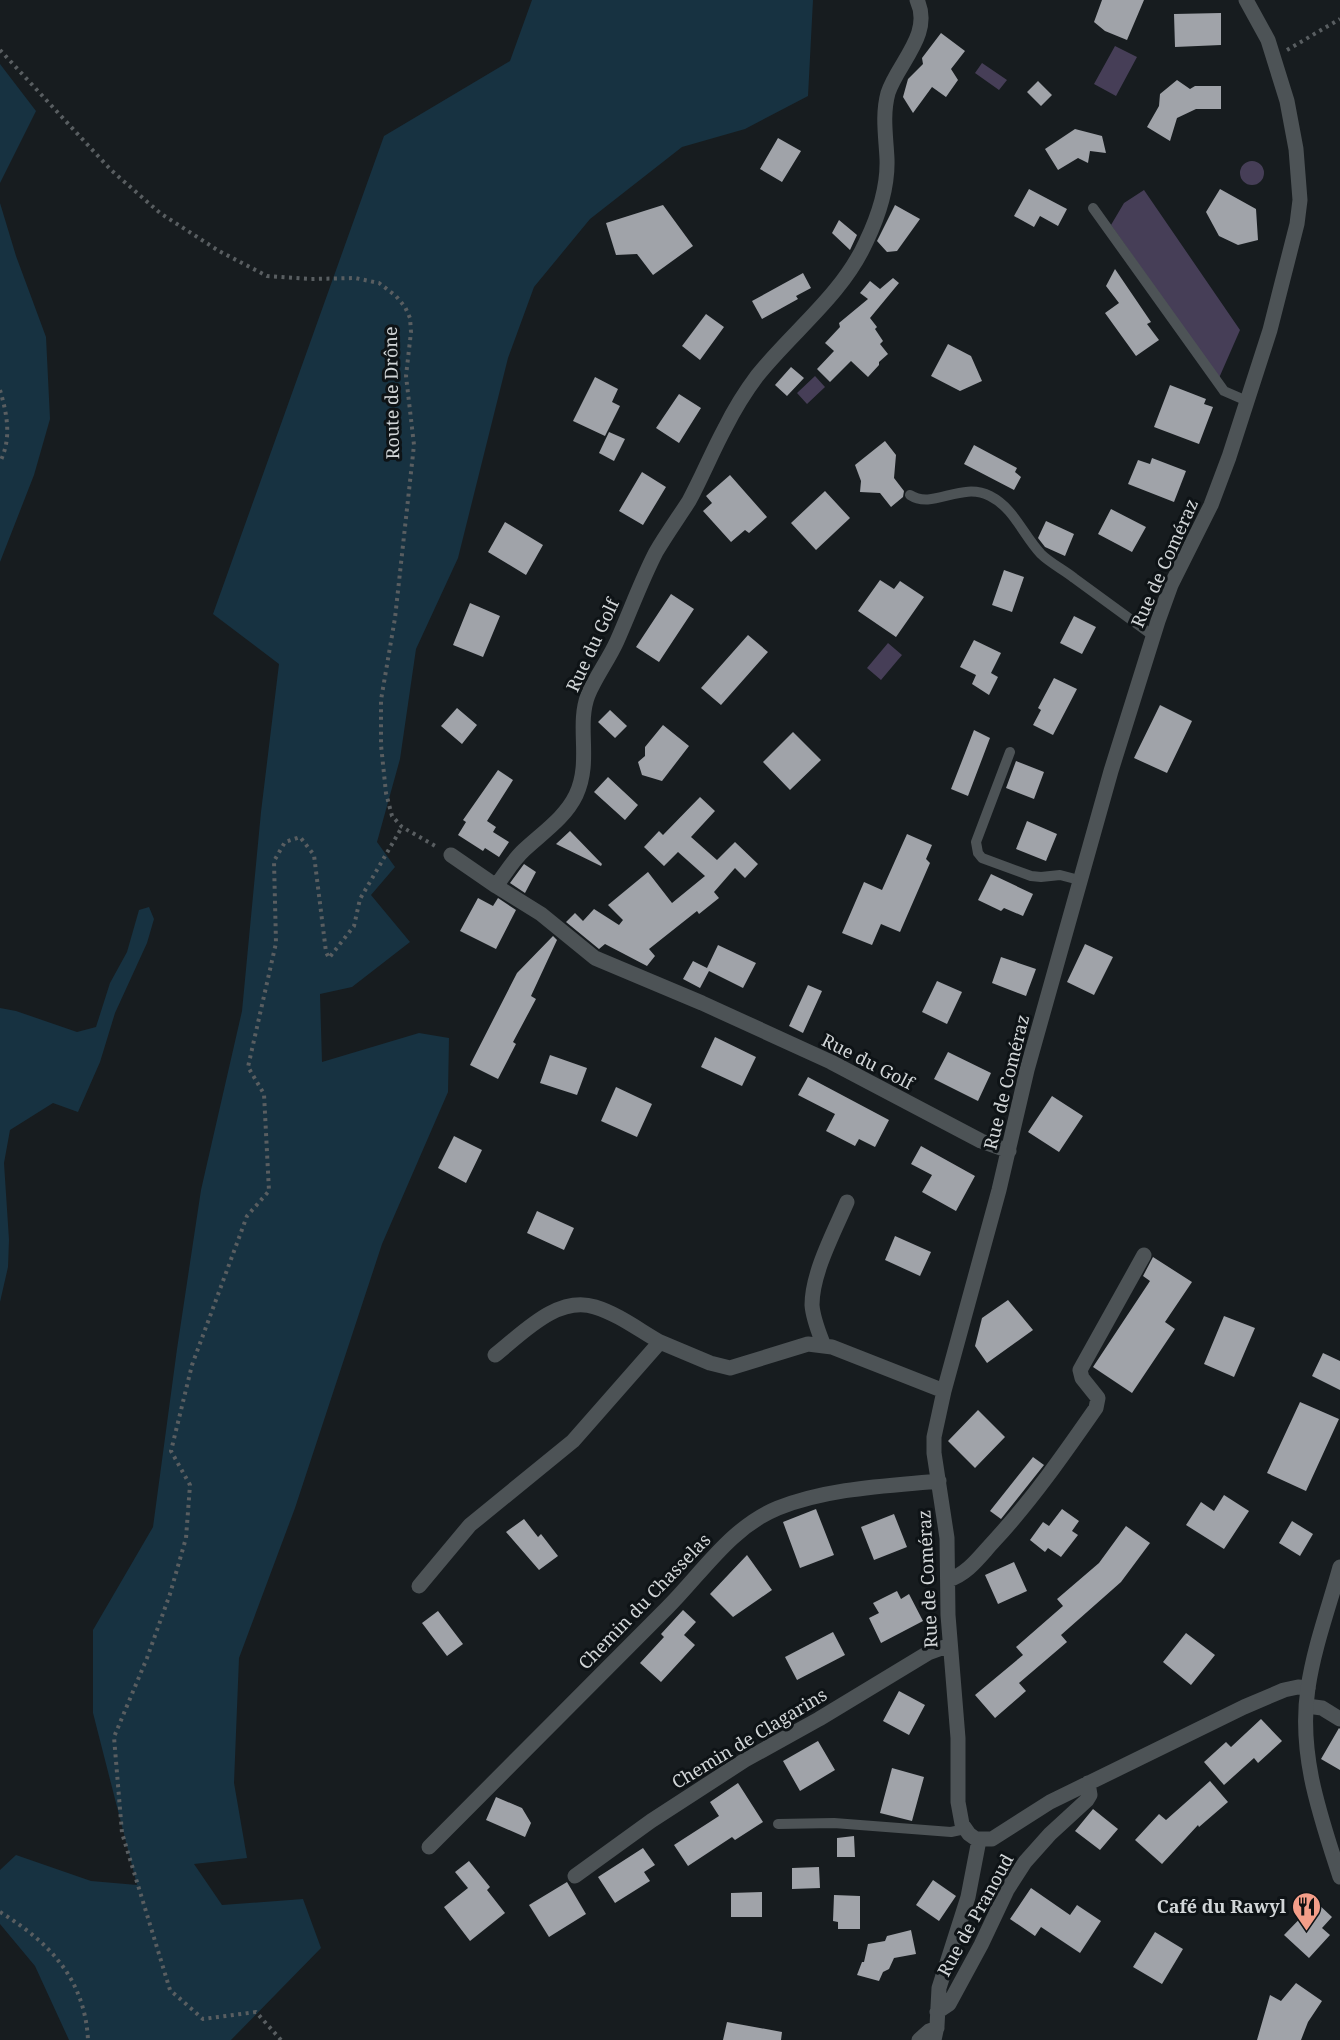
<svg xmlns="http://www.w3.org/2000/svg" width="1340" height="2040" viewBox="0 0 1340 2040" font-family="'Noto Serif',serif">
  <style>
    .green { fill: #173241 }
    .water { fill: #463e57 }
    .building { fill: #a0a3a9 }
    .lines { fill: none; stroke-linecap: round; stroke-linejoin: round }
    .path { stroke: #595e61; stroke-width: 4; stroke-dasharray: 3 4.5; stroke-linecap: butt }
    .service { stroke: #4d5356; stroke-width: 10 }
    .minor { stroke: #4d5356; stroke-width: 15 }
    .tertiary { stroke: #4d5356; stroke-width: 15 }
    .labels { text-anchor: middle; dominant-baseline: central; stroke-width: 6; stroke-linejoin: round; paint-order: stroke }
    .street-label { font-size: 18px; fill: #d2d6d8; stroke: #0e1316 }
    .poi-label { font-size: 18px; font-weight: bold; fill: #d2d6d8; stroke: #0e1316; text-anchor: end }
  </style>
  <rect width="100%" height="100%" fill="#171c1f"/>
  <!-- green -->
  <path class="green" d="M532 0H813L808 96 745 129 682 147 590 219 534 287 508 358 458 558 416 649 400 759 377 842 395 867 371 895 410 942 352 987 320 994 322 1062 419 1033 449 1038 448 1092 382 1244 295 1508 239 1658 234 1783 247 1858 194 1864 222 1905 303 1899 321 1948 231 2040H69L35 1966 0 1924V1870L16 1855 91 1881 137 1885 93 1713V1630L153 1527 177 1349 201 1190 242 1011 261 812 279 664 213 614 384 136 510 61Z
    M0 64 36 111 0 183Z
    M0 203 16 256 46 337 50 419 34 475 0 562Z
    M149 907 154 919 147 943 115 1013 100 1062 78 1112 53 1103 10 1130 4 1163 9 1240 8 1267 0 1302V1008L16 1011 77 1032 96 1027 110 983 127 952 139 910Z"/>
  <!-- water -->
  <path class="water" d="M1115 46 1137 57 1116 96 1094 84Z
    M982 63 1007 80 999 90 975 73Z
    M1240 173a12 12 0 1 1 24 0a12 12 0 1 1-24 0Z
    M1144 190 1240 330 1219 378 1111 225 1124 203Z
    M815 376 825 387 807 404 797 393Z
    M888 643 902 655 881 680 867 668Z"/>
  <!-- building -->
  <path class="building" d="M1102 0H1144L1127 40 1105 31 1094 22Z
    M1221 13V45L1175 47 1174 14Z
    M941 33 965 51 951 69 958 80 946 97 932 87 913 113 903 97 908 79 923 64 922 58Z
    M1177 80 1190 89 1195 86H1221V109H1196L1177 118 1170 141 1147 127 1159 106 1160 94Z
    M1038 81 1052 95 1041 106 1027 92Z
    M1075 129 1102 136 1106 153 1090 151 1088 163 1078 158 1058 170 1045 149Z
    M778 138 801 151 782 182 760 169Z
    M1029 189 1067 209 1058 226 1040 216 1034 227 1014 216Z
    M1220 189 1256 209 1258 240 1238 245 1219 236 1206 212Z
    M663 205 693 246 653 275 637 254 616 255 606 223Z
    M895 205 920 219 897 251 887 252 877 241Z
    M839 220 857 235 850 250 832 233Z
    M1115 269 1151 322 1147 324 1159 340 1136 356 1105 313 1119 303 1106 286Z
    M803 273 811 288 796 296 798 299 762 319 752 301Z
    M893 278 899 283 870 318 877 327 875 329 883 341 880 344 888 354 879 362V365L868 377 851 361 830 382 817 369 834 351 825 343 840 327 839 323 868 299 860 293 870 281 880 289Z
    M706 314 724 327 700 360 682 346Z
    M948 344 971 356 982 381 960 391 931 376Z
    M791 367 804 378 787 396 775 385Z
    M595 377 618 389 612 402 620 406 605 436 573 421Z
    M1170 385 1206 399 1204 404 1213 407 1199 444 1154 427Z
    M679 394 701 408 679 443 656 428Z
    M609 432 625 439 614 461 599 453Z
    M885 441 896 455 894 478 904 491 903 497 891 507 880 493 860 492 861 481 855 465Z
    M974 445 1017 468 1015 472 1021 477 1014 490 964 464Z
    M1152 458 1186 471 1174 502 1128 484 1138 460 1150 464Z
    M642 472 666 487 643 525 619 511Z
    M730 475 767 517 749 533 745 530 731 542 703 511 712 503 706 496Z
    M825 491 850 518 816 550 791 523Z
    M1111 509 1146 527 1132 552 1098 534Z
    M1046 521 1074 534 1065 556 1045 547 1038 538Z
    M505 522 543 545 526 575 488 552Z
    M1004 570 1024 577 1012 612 992 605Z
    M880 580 894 589 900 581 924 597 896 637 858 611Z
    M671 594 694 609 659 662 636 647Z
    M470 603 500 616 483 657 453 645Z
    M1074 616 1096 627 1082 654 1060 643Z
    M748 635 768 652 721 705 701 688Z
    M974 640 1001 653 991 673 998 677 989 695 972 684 976 675 960 667Z
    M1054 678 1077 689 1053 735 1033 725 1041 710 1038 708Z
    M1160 705 1192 721 1167 773 1134 758Z
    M457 708 477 725 462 744 441 726Z
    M610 710 627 726 615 738 598 722Z
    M663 725 689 746 662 781 642 775 638 762 645 756V747Z
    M974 730 990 738 968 796 951 789Z
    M793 732 821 760 790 790 763 762Z
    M1016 761 1044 772 1034 799 1006 788Z
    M498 770 513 780 487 821 496 827 493 832 509 842 499 857 485 848 483 851 458 835 466 822 463 820Z
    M608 777 638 805 625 820 594 792Z
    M700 797 715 811 691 837 717 860 735 842 758 864 745 878 735 868 714 892 719 898 699 914 697 911 649 949 655 956 647 966 605 944 599 949 566 922 575 913 583 921 594 909 619 925 623 920 608 905 648 872 672 903 705 876 678 852 664 866 644 847 659 831 663 835Z
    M1027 821 1057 834 1046 861 1016 849Z
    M570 831 602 864 601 866 556 844Z
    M907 834 932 845 926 859 930 863 900 932 881 924 872 945 842 933 864 882 882 890Z
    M524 864 536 872 525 893 510 883Z
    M991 874 1033 894 1023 916 1004 908 1001 911 978 900Z
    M478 898 493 906 498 898 516 910 496 949 460 931Z
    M553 936 557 940 531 996 536 999 513 1042 516 1044 498 1079 470 1065 517 973Z
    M1085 944 1113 957 1094 995 1067 982Z
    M718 945 756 963 743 988 709 971 700 988 683 979 693 961 707 968Z
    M1001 957 1036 969 1026 996 992 983Z
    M937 981 962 992 947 1024 922 1012Z
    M808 985 822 991 803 1033 789 1026Z
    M715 1037 756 1057 742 1086 701 1067Z
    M948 1052 991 1073 978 1101 934 1079Z
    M550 1055 587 1068 577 1095 540 1083Z
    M808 1077 889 1120 875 1147 859 1139 855 1146 826 1131 835 1114 798 1095Z
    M616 1087 652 1104 637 1137 601 1121Z
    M1052 1096 1083 1116 1059 1152 1028 1132Z
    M454 1136 482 1150 466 1183 438 1168Z
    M921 1146 975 1176 956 1211 922 1192 932 1175 911 1164Z
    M537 1211 574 1228 564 1250 527 1233Z
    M895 1236 931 1252 920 1276 885 1260Z
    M1153 1257 1192 1282 1165 1322 1175 1329 1132 1393 1093 1367 1150 1281 1143 1276Z
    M1008 1300 1033 1330 987 1363 975 1346 982 1318Z
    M1224 1316 1255 1328 1234 1377 1204 1364Z
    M1323 1353 1340 1361V1390L1312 1376Z
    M1300 1402 1339 1419 1306 1491 1267 1473Z
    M978 1410 1005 1437 975 1468 948 1441Z
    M1033 1457 1044 1465 1001 1519 990 1511Z
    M1224 1495 1249 1511 1224 1549 1186 1525 1201 1502 1214 1511Z
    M816 1509 834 1555 800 1568 783 1522Z
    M1062 1509 1079 1521 1072 1531 1078 1535 1061 1557 1048 1548 1045 1552 1030 1540 1043 1522 1049 1526Z
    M894 1514 907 1547 874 1560 861 1527Z
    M524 1519 538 1537 541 1534 558 1556 539 1570 506 1532Z
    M1292 1521 1313 1534 1300 1556 1279 1543Z
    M1126 1526 1150 1543 1121 1582 1061 1635 1067 1642 1019 1683 1026 1691 995 1718 975 1695 1023 1655 1016 1647 1063 1606 1057 1599 1099 1563Z
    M747 1555 772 1590 733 1617 710 1594Z
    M1014 1562 1027 1591 998 1604 985 1575Z
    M897 1591 901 1599 909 1594 923 1621 881 1643 869 1618 879 1613 873 1603Z
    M683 1610 696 1622 684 1635 695 1645 661 1682 640 1663 664 1637 661 1634Z
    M438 1611 463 1644 447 1656 422 1623Z
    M833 1632 845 1655 797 1680 785 1657Z
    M1186 1633 1215 1655 1191 1685 1163 1662Z
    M899 1691 925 1705 909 1735 883 1721Z
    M1261 1719 1282 1741 1258 1763 1254 1758 1224 1785 1204 1762 1226 1742 1231 1747Z
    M1339 1728 1340 1729V1770L1321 1759Z
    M818 1741 835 1770 800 1791 783 1761Z
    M892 1768 924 1777 912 1821 880 1813Z
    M1210 1781 1228 1802 1199 1827 1198 1825 1162 1864 1135 1840 1159 1814 1166 1820Z
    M738 1783 763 1822 735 1840 732 1837 688 1866 674 1845 719 1816 710 1802Z
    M496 1797 522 1808 531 1823 525 1837 486 1820Z
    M1093 1809 1118 1829 1100 1850 1075 1831Z
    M854 1836 855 1857H837V1838Z
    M643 1848 655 1865 644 1872 650 1881 615 1903 598 1877Z
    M469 1861 490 1887 487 1890 505 1913 470 1941 444 1907 468 1888 455 1872Z
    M819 1867 820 1888 792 1889V1868Z
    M933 1880 956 1896 939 1921 916 1905Z
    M567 1882 586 1914 549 1937 529 1905Z
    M1031 1888 1070 1915 1077 1905 1101 1921 1080 1953 1041 1927 1035 1936 1010 1919Z
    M762 1892V1917H731V1893Z
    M834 1895 860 1896V1929H838V1922L833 1921Z
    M1316 1902 1332 1917 1322 1928 1330 1935 1309 1958 1284 1935Z
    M911 1930 916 1954 894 1958 889 1969 883 1972 879 1981 857 1975 862 1962H864L868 1944 885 1941 887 1936Z
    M1155 1932 1183 1949 1162 1984 1133 1967Z
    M1296 1983 1322 2001 1308 2022 1301 2040H1257L1270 1995 1281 2001Z
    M727 2022 782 2032 781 2040H723Z"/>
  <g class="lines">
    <!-- path -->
    <path class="path" d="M0 50 111 170 160 213 219 251 267 276 310 279 355 278 379 283 396 296 405 307 410 318 411 332 406 376 414 445 395 618 381 700V745L386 793 392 816 402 827 437 847
      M1287 50 1340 19
      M0 390C7 414 12 438 0 462
      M0 1912C49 1942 85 1979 88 2040
      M281 2040 256 2012 203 2019 170 1990 122 1833 114 1737 147 1658 170 1594 186 1538 190 1485 171 1451 192 1365 247 1216 269 1191 264 1094 248 1067 276 943 274 861 285 842 300 837 314 855 326 952 329 958 354 926 360 899 402 827"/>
    <!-- service -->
    <path class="service" d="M1093 208 1224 391 1247 401
      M910 495C933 510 961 481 990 496 1014 508 1023 535 1041 554 1050 563 1064 570 1074 578 1100 597 1126 616 1152 635
      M1010 752 976 842 978 853 982 858 1031 876 1041 877 1060 875 1079 880
      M778 1824 834 1823 951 1832 965 1829"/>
    <!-- minor -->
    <path class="minor" d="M917 0C933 34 898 63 888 93 882 115 886 137 887 159 888 187 878 217 866 242 842 295 793 331 757 376 745 392 734 410 725 428 712 452 702 477 689 501 678 518 666 535 656 552 641 581 630 612 617 641 609 659 596 676 588 695 576 726 592 761 576 795 565 818 542 833 524 850 513 860 505 874 496 886L541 914 595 958 702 1003 831 1062 981 1141 1009 1151
      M1246 0 1268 40 1287 101 1296 149 1300 200 1297 224 1270 330 1229 457 1211 505 1171 585 1158 621 1111 771 1027 1070 999 1190 944 1391 934 1437V1453L947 1538 948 1615 958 1738V1802L962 1824 969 1834 976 1839H992L1050 1802 1244 1707 1284 1690 1298 1687 1308 1688
      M451 855 496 886
      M824 1346C819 1333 813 1319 812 1305 812 1273 834 1232 847 1202
      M495 1355C522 1334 557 1295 595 1307 618 1314 639 1330 660 1342
      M948 1580C968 1574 980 1556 994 1541 1032 1500 1064 1454 1096 1408L1098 1398 1082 1378 1080 1370 1144 1255
      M419 1586 470 1525 573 1441 660 1342 710 1363 730 1368 808 1344 832 1347 944 1391
      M1307 1706 1322 1708 1340 1719
      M429 1847C508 1767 588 1688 667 1608 702 1573 731 1527 778 1508 829 1488 886 1486 939 1481
      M575 1876 651 1821 745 1760 819 1719 928 1653 950 1645
      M937 2012 949 2004 981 1945 1007 1890 1025 1862 1050 1834 1087 1800 1090 1795 1088 1783
      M919 2040 929 2031 937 2028
      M934 2040 937 2026 939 1988 968 1897 979 1840"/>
    <!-- tertiary -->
    <path class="tertiary" d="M1340 1567C1329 1607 1314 1647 1308 1688 1298 1754 1320 1815 1340 1877"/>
  </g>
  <!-- icons -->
  <defs>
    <symbol id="restaurant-pin" viewBox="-11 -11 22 30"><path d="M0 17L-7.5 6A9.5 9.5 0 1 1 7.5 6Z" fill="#f49e89" stroke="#0e1316"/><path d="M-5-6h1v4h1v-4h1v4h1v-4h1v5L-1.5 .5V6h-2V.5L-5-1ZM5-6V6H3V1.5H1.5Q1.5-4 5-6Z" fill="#111"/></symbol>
  </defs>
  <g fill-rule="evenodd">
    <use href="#restaurant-pin" x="1290" y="1890" width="33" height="45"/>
  </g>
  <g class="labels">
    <!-- street labels -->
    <g class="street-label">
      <text transform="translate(391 393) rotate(-91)">Route de Drône</text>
      <text transform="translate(1164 563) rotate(-66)">Rue de Coméraz</text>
      <text transform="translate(592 645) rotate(-65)">Rue du Golf</text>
      <text transform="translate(868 1061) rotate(27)">Rue du Golf</text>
      <text transform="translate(1006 1082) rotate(-76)">Rue de Coméraz</text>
      <text transform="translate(927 1579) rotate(-93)">Rue de Coméraz</text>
      <text transform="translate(644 1601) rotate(-46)">Chemin du Chasselas</text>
      <text transform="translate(749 1738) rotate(-31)">Chemin de Clagarins</text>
      <text transform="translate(975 1915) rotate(-61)">Rue de Pranoud</text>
    </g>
    <!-- poi labels -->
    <g class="poi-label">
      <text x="1286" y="1906">Café du Rawyl</text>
    </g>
  </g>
</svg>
